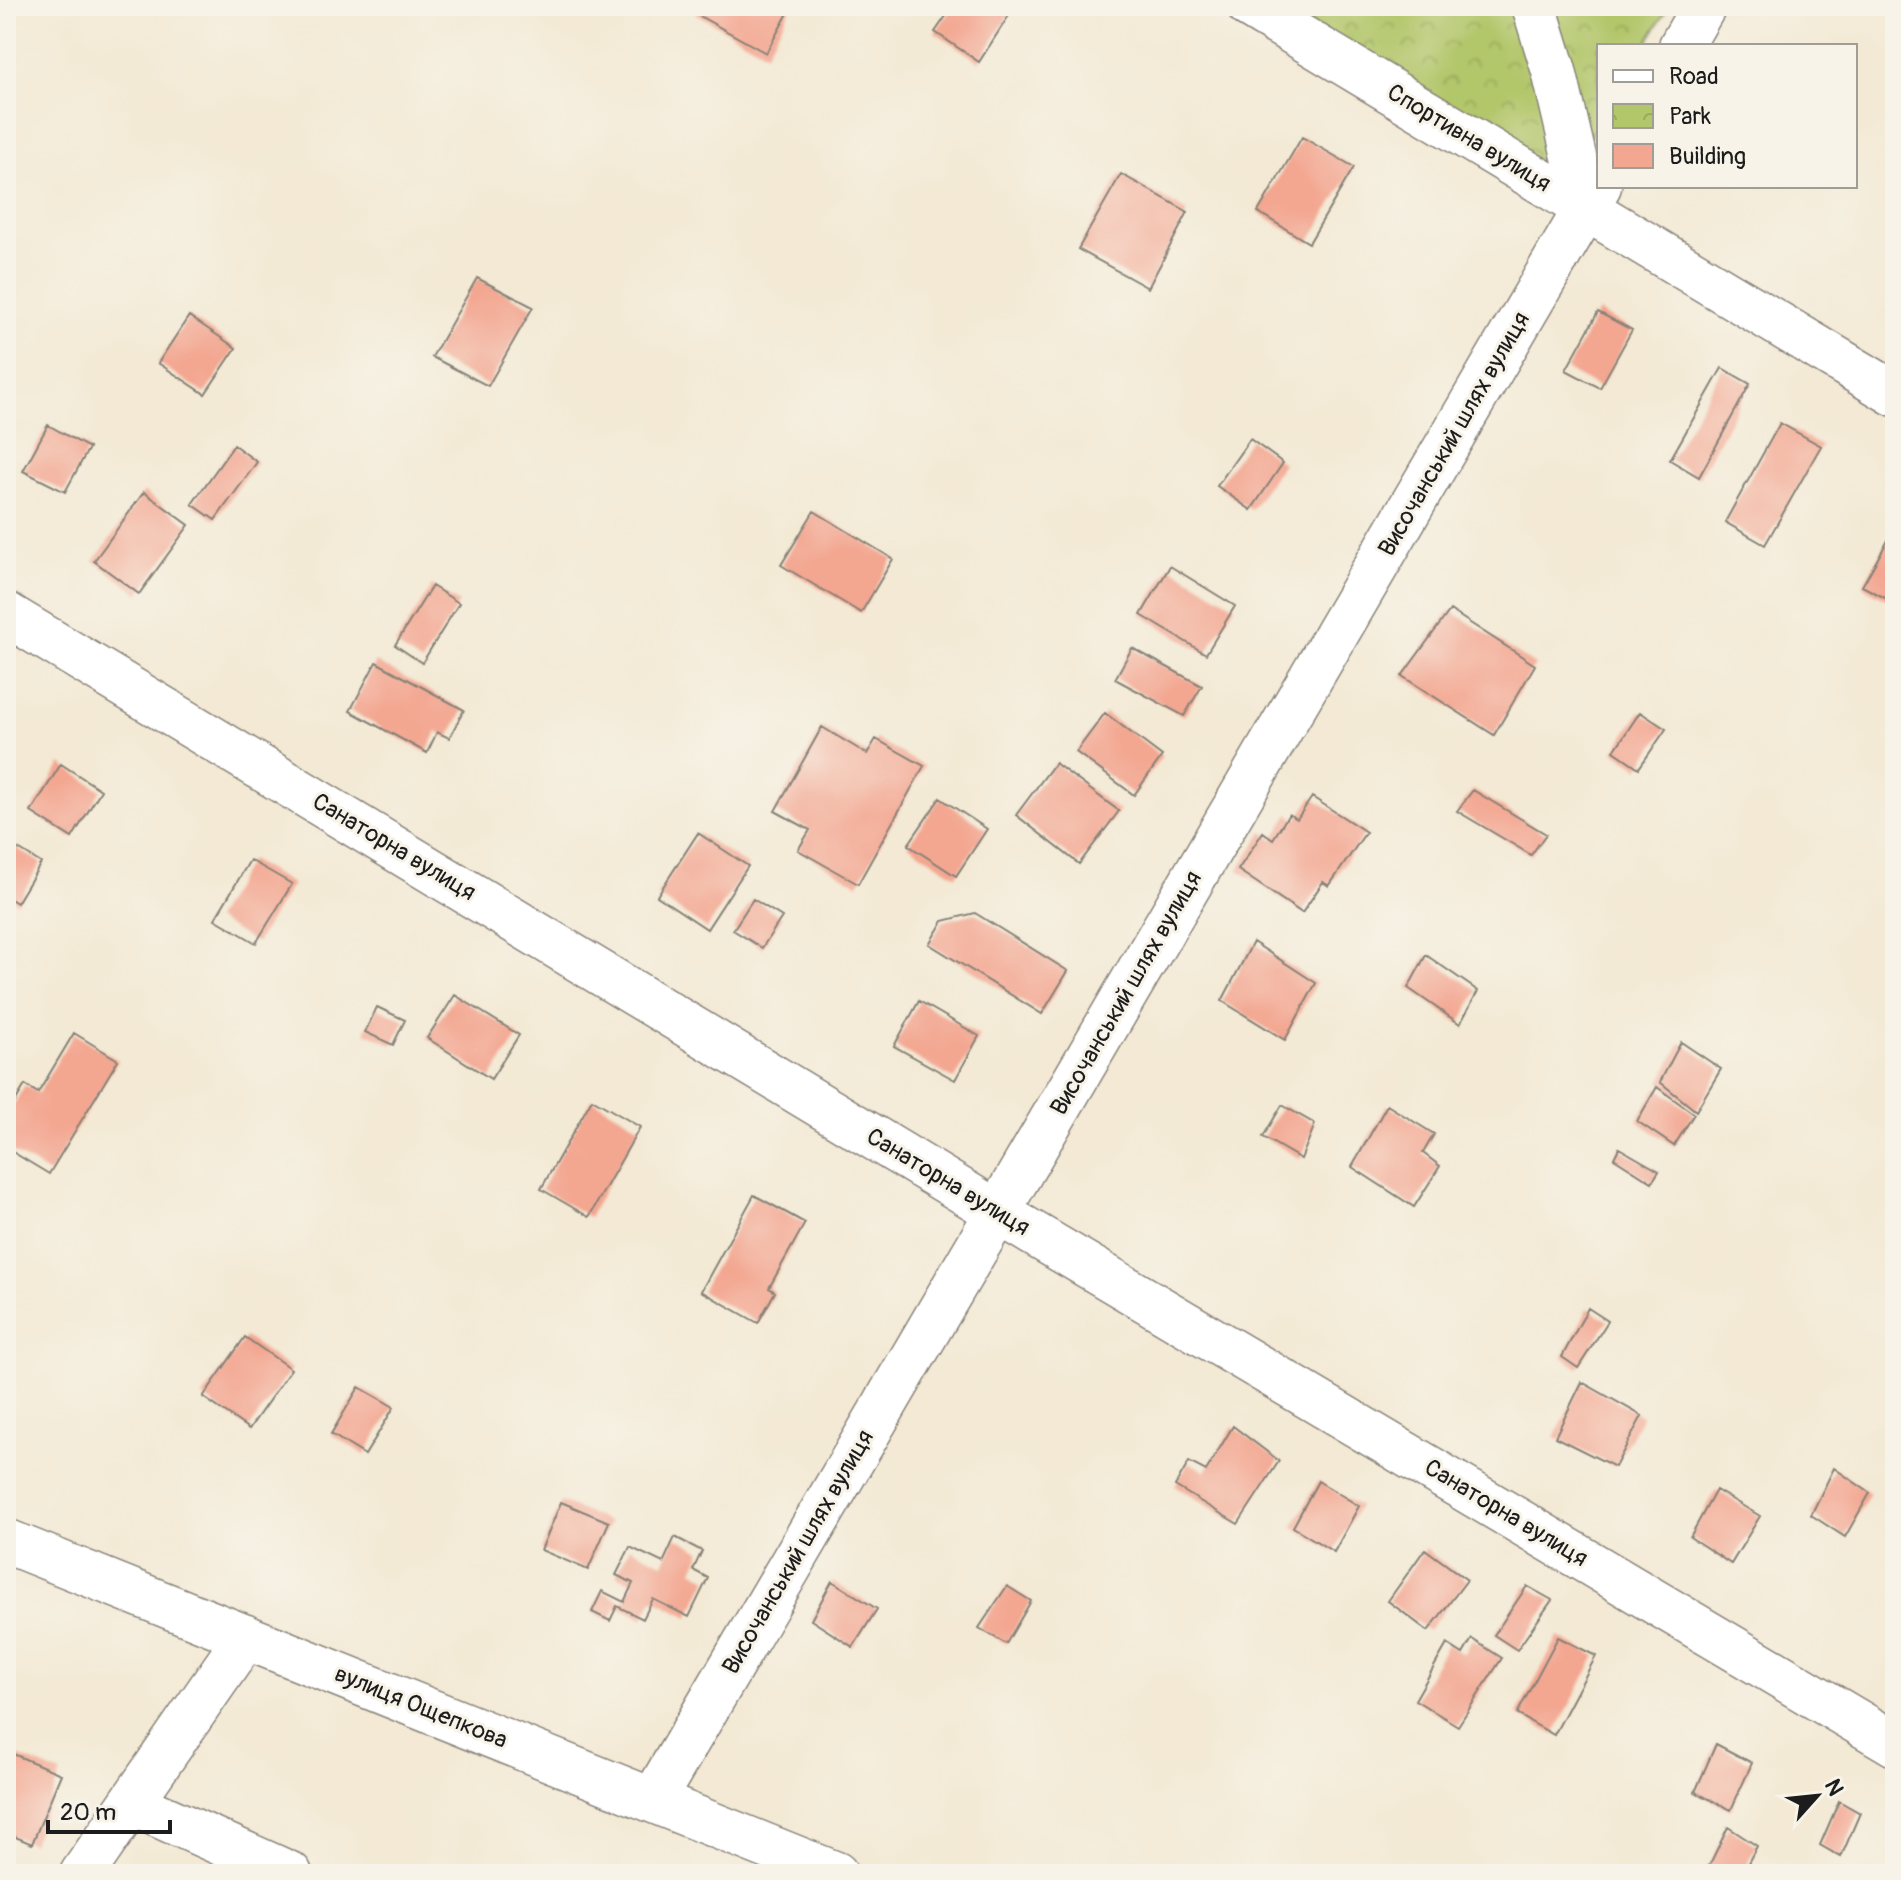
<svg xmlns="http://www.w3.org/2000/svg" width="1901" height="1880" viewBox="0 0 1901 1880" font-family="Pangolin,sans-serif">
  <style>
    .park { fill: url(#park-crowns); stroke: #677143; stroke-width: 2 }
    .building { fill: #f3a690 }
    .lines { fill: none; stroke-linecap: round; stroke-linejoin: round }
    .minor-casing { stroke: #888278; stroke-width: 47 }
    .highway-casing { stroke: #888278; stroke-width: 47 }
    .minor { stroke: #fff; stroke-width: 44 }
    .highway { stroke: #fff; stroke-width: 44 }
    .labels { text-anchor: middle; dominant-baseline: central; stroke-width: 6; stroke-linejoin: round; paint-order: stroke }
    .street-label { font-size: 24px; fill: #1c1c1c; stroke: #f7f3e8 }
  </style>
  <defs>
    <pattern id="park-crowns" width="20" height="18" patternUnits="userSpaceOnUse" patternTransform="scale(2)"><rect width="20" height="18" fill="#b2c66a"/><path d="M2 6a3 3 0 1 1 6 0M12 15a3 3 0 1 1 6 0" fill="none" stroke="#98aa5b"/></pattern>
  </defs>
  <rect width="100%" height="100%" fill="#f7f3e8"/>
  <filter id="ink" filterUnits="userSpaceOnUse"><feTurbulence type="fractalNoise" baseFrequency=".0125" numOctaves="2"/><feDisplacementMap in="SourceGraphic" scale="16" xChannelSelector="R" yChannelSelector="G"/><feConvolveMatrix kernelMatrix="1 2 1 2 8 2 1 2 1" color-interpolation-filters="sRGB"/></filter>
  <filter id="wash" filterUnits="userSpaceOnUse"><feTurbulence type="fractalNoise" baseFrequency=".006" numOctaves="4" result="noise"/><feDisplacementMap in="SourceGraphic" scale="32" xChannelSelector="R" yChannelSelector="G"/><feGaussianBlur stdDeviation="1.8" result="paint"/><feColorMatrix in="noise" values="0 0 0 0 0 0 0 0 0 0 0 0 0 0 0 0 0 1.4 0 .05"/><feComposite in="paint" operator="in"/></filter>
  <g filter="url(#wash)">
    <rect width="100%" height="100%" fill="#f3e9d4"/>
    <!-- park -->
    <path class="park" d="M1282 6H1669L1645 46H1599V121L1564 178Z"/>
    <g id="blocks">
      <!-- building -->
      <path class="building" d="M700 6H792L766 53 696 14Z
        M953 6H1015L979 62 935 32Z
        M1302 137 1354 167 1309 243 1258 212Z
        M1121 174 1188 212 1148 288 1078 249Z
        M477 278 533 307 488 386 432 357Z
        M1598 312 1632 330 1600 388 1566 370Z
        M189 316 236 348 205 394 158 363Z
        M1722 368 1750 384 1699 477 1670 460Z
        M1780 423 1821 446 1765 545 1725 522Z
        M48 425 89 448 65 492 23 471Z
        M1250 439 1283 463 1251 510 1217 486Z
        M234 445 257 462 215 520 192 504Z
        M144 492 189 525 139 594 94 561Z
        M814 511 893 559 861 613 781 565Z
        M1895 528V603L1862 586Z
        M1170 566 1235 606 1206 654 1141 615Z
        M432 586 459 603 422 663 395 645Z
        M1450 610 1535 665 1494 735 1402 676Z
        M1132 648 1202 686 1184 716 1115 679Z
        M376 662 464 710 449 738 437 732 427 753 350 711Z
        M1640 712 1666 729 1639 768 1614 751Z
        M1105 713 1162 756 1134 795 1076 752Z
        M822 727 867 754 876 739 924 766 858 884 798 850 810 830 775 811Z
        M1055 763 1119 811 1079 864 1016 815Z
        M61 764 101 790 72 838 31 812Z
        M1473 790 1546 834 1531 855 1457 811Z
        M1312 797 1366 832 1329 886 1323 882 1302 913 1238 870 1263 832 1273 839 1289 814 1297 819Z
        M940 798 987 829 956 876 908 845Z
        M698 833 748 866 707 929 657 896Z
        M7 842 41 863 17 903 6 896Z
        M250 860 292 884 256 943 215 919Z
        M753 899 782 917 762 948 733 930Z
        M975 913 1068 971 1042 1014 929 944 943 921Z
        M1253 942 1316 983 1285 1040 1222 1001Z
        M1426 955 1478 991 1460 1024 1408 988Z
        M455 995 519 1035 491 1079 427 1038Z
        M919 1001 979 1036 955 1080 894 1046Z
        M377 1007 405 1020 393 1045 365 1032Z
        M74 1033 118 1060 49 1174 6 1148V1117L25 1085 38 1093Z
        M1681 1042 1721 1069 1696 1111 1660 1082Z
        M1657 1087 1694 1114 1674 1146 1637 1121Z
        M592 1099 640 1127 589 1217 541 1189Z
        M1282 1105 1315 1124 1301 1159 1263 1137Z
        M1387 1105 1434 1134 1423 1153 1440 1166 1414 1207 1352 1167Z
        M1619 1148 1659 1171 1652 1182 1614 1158Z
        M754 1195 805 1223 769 1288 775 1292 758 1323 701 1291Z
        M1588 1308 1608 1321 1578 1368 1562 1357Z
        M245 1337 291 1369 249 1429 203 1397Z
        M1582 1382 1642 1416 1615 1467 1555 1437Z
        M359 1387 394 1407 365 1455 331 1434Z
        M1233 1426 1279 1461 1238 1524 1175 1486 1189 1462 1206 1471Z
        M1834 1468 1870 1493 1845 1537 1811 1515Z
        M1318 1481 1359 1506 1334 1552 1293 1527Z
        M1716 1490 1760 1516 1731 1564 1690 1537Z
        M561 1502 609 1522 588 1570 541 1550Z
        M675 1537 702 1551 693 1570 708 1578 689 1617 653 1599 643 1619 617 1606 610 1621 592 1612 602 1591 624 1602 633 1583 616 1575 630 1547 663 1563Z
        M1425 1549 1467 1580 1428 1631 1388 1601Z
        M832 1581 877 1609 853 1647 811 1620Z
        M1007 1586 1031 1601 1006 1644 979 1628Z
        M1527 1586 1552 1600 1517 1650 1494 1635Z
        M1558 1637 1596 1656 1554 1735 1517 1714Z
        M1472 1639 1502 1658 1458 1726 1415 1700 1447 1644 1463 1654Z
        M1716 1744 1752 1763 1731 1810 1695 1792Z
        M6 1751 61 1774 32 1844 6 1833Z
        M1839 1801 1860 1813 1841 1857 1820 1845Z
        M1728 1827 1757 1846 1742 1874H1705Z"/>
    </g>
  </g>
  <g filter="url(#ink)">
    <use href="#blocks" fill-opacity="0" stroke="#888278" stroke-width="2"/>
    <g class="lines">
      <defs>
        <path id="minor" d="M1249 6 1895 394
          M1534 6 1554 71 1586 208
          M1681 46 1704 6
          M6 614 997 1212 1895 1744
          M653 1800 1599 186
          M131 1803 290 1874
          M82 1874 246 1637"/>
        <path id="highway" d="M6 1541 836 1874"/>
      </defs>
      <!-- minor casing -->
      <use href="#minor" class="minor-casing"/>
      <!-- highway casing -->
      <use href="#highway" class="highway-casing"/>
      <!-- minor -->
      <use href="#minor" class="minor"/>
      <!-- highway -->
      <use href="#highway" class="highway"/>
    </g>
  </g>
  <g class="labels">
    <!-- street labels -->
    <g class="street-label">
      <text transform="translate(1469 138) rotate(31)">Спортивна вулиця</text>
      <text transform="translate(1454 434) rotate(-60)">Височанський шлях вулиця</text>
      <text transform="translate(394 847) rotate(31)">Санаторна вулиця</text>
      <text transform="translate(1126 993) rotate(-60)">Височанський шлях вулиця</text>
      <text transform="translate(948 1182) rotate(31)">Санаторна вулиця</text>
      <text transform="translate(1506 1513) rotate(31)">Санаторна вулиця</text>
      <text transform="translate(798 1552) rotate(-60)">Височанський шлях вулиця</text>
      <text transform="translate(421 1707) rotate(22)">вулиця Ощепкова</text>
    </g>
  </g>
  <!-- margin -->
  <rect width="1901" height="1880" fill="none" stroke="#f7f3e8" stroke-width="32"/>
  <!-- legend -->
  <rect x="1597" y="44" width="260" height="144" fill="#f7f3e8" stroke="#9f9d96" stroke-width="2"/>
  <rect x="1613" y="70" width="40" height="12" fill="#ffffff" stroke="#9f9d96" stroke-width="2"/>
  <text x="1669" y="84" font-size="24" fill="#1c1c1c">Road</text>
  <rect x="1613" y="104" width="40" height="24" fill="url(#park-crowns)" stroke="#9f9d96" stroke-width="2"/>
  <text x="1669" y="124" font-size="24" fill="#1c1c1c">Park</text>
  <rect x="1613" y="144" width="40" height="24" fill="#f3a690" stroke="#9f9d96" stroke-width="2"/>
  <text x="1669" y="164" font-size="24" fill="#1c1c1c">Building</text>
  <!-- north arrow -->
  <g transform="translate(1817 1796) rotate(63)" stroke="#f7f3e8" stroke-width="6" paint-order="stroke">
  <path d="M0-6L14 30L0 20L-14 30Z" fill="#1c1c1c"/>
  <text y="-12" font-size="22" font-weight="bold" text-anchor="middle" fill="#1c1c1c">N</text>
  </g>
  <!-- scale -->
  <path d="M48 1820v12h122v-12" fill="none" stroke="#1c1c1c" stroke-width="4"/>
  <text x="60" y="1820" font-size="24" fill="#1c1c1c" stroke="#f7f3e8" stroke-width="6" paint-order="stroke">20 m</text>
</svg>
